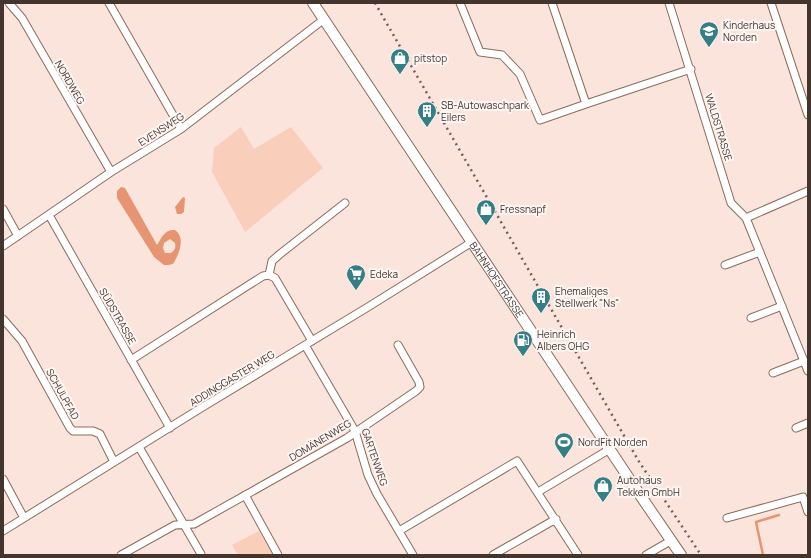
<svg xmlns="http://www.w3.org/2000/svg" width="811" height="558" viewBox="0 0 811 558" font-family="Manrope,sans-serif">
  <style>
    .green { fill: #f9cebb }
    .water { fill: #e69471; fill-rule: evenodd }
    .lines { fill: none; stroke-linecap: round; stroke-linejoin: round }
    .stream { stroke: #e69471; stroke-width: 2.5 }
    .minor-casing { stroke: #8b6b5c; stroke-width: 9 }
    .secondary-casing { stroke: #8b6b5c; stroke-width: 12 }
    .minor { stroke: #fff; stroke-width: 7 }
    .secondary { stroke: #fff; stroke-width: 10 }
    .rail { stroke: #706058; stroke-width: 2.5; stroke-dasharray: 2 4; stroke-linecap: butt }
    .labels { text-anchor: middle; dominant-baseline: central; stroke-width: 4; stroke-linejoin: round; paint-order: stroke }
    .poi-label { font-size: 10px; fill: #43352e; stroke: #fdf5f2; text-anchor: start }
    .street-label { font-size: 10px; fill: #43352e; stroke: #fdf5f2 }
  </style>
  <rect width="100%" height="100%" fill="#fbe4db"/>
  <!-- green -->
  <path class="green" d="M241 127 254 149 291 127 323 168 245 232 212 172 214 148Z
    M259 531 273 555H238L232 545Z"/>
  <!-- water -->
  <path class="water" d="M121 187 125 188 157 245C162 237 165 229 175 230 186 238 179 254 173 264L168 265H164L154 257 117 198V191ZM170 239 175 243C176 248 175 250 171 253H165L163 248 164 243Z
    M183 197 185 198 184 212 181 214H177L175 207Z"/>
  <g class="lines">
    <!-- stream -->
    <path class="stream" d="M763 555 756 522 779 515"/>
    <defs>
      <path id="minor" d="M9 3 22 18 111 172
        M109 3 181 129
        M460 3 480 52 502 55 520 74 540 120 586 104 691 69
        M552 3 586 104
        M669 3 731 203 746 218 808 371
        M771 3 808 115
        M3 209 18 236
        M49 215 170 428
        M746 218 808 191
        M3 246 111 172 181 129 323 20
        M725 265 760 252
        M269 275 275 278 312 341
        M751 318 782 306
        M3 319 22 341 70 428 73 431H93L100 434 114 462
        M305 345 355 431 368 475 377 494 413 555
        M131 360 263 276 269 275 272 261 280 254 345 203
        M773 373 804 361
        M796 428 808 423
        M139 447 201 554
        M3 479 24 518
        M538 492 610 449
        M245 495 278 555
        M727 518 803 497 808 512
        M3 531 201 408 368 307 472 242
        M399 531 517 461 578 555
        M121 555 175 525 194 524 347 438 416 391 420 387 419 382 398 345
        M493 555 556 519
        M646 555 672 540"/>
      <g id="secondary">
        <path id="s1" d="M313 3 638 492 681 555"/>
      </g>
    </defs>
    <!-- minor casing -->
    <use href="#minor" class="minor-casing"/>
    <!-- secondary casing -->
    <use href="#secondary" class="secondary-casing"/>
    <!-- minor -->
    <use href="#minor" class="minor"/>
    <!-- secondary -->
    <use href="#secondary" class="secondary"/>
    <!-- rail -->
    <path class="rail" d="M375 3 638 460 701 555"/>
  </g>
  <!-- icons -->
  <defs>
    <symbol id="school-pin" viewBox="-11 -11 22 30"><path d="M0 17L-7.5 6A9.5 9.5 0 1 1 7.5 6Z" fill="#367e86" stroke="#fdf5f2"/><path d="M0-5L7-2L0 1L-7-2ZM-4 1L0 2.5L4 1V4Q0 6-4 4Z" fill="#fff"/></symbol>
    <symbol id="shop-pin" viewBox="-11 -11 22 30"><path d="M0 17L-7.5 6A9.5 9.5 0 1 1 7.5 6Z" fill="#367e86" stroke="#fdf5f2"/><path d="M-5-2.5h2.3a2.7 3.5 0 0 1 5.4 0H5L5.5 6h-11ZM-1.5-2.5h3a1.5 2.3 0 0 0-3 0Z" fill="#fff"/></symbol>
    <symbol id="building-pin" viewBox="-11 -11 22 30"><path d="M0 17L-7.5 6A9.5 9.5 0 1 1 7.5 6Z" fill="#367e86" stroke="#fdf5f2"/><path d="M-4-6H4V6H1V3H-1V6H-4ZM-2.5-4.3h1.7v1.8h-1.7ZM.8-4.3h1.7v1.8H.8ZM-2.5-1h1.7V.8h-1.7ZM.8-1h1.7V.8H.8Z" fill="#fff"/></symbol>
    <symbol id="supermarket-pin" viewBox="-11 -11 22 30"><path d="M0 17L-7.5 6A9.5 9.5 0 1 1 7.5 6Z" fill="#367e86" stroke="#fdf5f2"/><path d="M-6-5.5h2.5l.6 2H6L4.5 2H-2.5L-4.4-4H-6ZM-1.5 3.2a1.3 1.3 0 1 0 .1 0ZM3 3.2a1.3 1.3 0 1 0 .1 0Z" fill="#fff"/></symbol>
    <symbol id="fuel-pin" viewBox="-11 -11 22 30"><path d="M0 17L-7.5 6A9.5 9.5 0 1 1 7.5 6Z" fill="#367e86" stroke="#fdf5f2"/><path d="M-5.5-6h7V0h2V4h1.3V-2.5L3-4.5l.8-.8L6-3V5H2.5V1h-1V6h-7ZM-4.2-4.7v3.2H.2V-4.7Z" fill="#fff"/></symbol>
    <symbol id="stadium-pin" viewBox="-11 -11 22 30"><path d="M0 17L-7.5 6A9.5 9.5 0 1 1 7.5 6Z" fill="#367e86" stroke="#fdf5f2"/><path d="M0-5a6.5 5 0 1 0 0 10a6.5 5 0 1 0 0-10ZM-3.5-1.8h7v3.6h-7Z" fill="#fff"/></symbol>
  </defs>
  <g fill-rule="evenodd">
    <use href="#school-pin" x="698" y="20" width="22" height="30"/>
    <use href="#shop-pin" x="389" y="47" width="22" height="30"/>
    <use href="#building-pin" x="416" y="100" width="22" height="30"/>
    <use href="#shop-pin" x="475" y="198" width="22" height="30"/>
    <use href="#supermarket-pin" x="345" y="263" width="22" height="30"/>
    <use href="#building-pin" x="530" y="286" width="22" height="30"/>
    <use href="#fuel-pin" x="512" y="329" width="22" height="30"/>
    <use href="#stadium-pin" x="553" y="431" width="22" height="30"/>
    <use href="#shop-pin" x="592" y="475" width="22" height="30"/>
  </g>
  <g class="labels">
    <!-- poi labels -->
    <g class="poi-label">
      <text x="723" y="25">Kinderhaus<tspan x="723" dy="12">Norden</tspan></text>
      <text x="414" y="58">pitstop</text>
      <text x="441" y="105">SB-Autowaschpark<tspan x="441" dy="12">Eilers</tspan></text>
      <text x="500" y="209">Fressnapf</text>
      <text x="370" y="274">Edeka</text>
      <text x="555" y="291">Ehemaliges<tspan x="555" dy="12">Stellwerk "Ns"</tspan></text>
      <text x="537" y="334">Heinrich<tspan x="537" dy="12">Albers OHG</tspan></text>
      <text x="578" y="442">NordFit Norden</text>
      <text x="617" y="480">Autohaus<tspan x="617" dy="12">Tekken GmbH</tspan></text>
    </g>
    <!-- street labels -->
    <g class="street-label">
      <text transform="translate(70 82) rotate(60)">NORDWEG</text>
      <text transform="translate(719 127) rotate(73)">WALDSTRASSE</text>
      <text transform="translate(161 129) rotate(-33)">EVENSWEG</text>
      <text stroke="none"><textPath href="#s1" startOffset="332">BAHNHOFSTRASSE</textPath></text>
      <text transform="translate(118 316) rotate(60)">SÜDSTRASSE</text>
      <text transform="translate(232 378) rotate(-31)">ADDINGGASTER WEG</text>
      <text transform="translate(63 394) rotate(61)">SCHULPFAD</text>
      <text transform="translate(320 440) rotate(-31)">DOMÄNENWEG</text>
      <text transform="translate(375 457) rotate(71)">GARTENWEG</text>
    </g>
  </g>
  <!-- border -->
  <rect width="811" height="558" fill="none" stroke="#43352e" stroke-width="8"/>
</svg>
